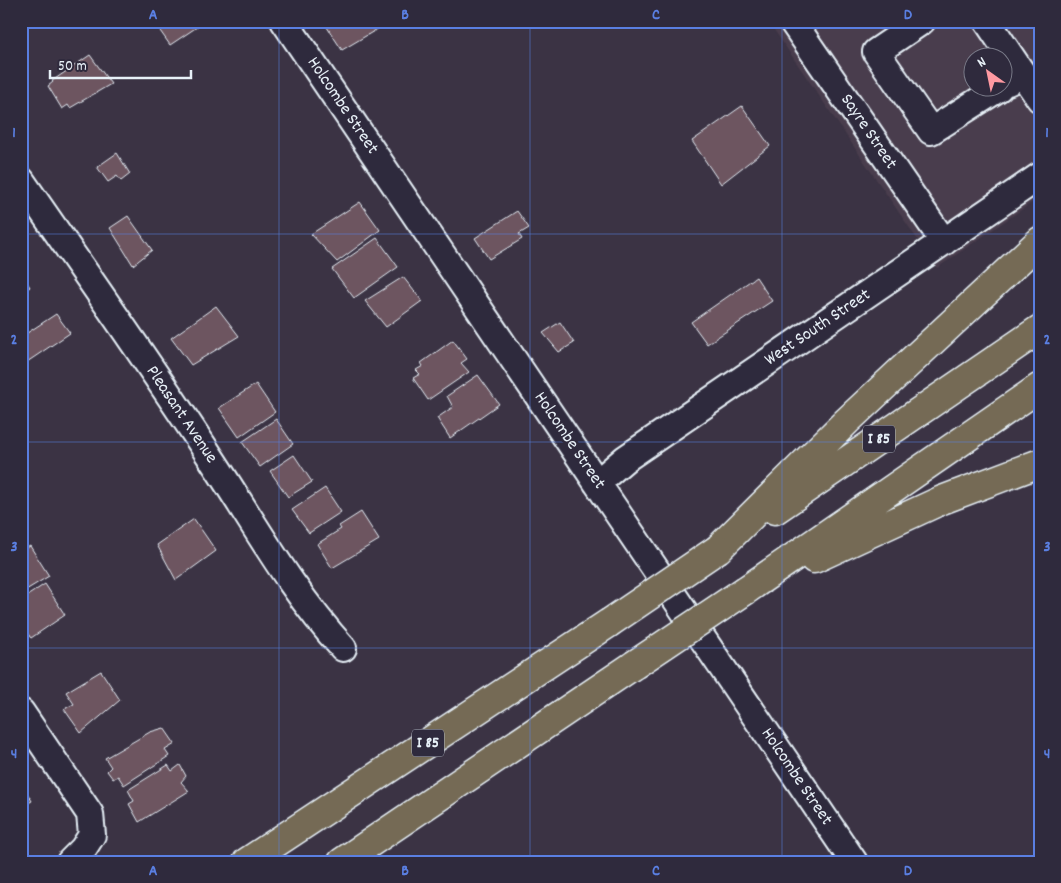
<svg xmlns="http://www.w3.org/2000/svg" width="1061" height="883" viewBox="0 0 1061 883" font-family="Dekko,sans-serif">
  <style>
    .built { fill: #4a3d4d; fill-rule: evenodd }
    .building { fill: #6d5561; stroke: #e8f1f8 }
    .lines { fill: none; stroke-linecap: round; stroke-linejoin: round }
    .minor-casing { stroke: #e8f1f8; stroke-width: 30 }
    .highway-casing { stroke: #e8f1f8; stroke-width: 31 }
    .minor { stroke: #2f2a3d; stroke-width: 26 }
    .highway { stroke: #746b55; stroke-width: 28 }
    .highway-bridge-casing { stroke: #e8f1f8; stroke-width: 31; stroke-linecap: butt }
    .highway-bridge { stroke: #746b55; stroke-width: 28 }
    .grid { fill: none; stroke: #5a7fe2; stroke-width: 1; stroke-opacity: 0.55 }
    .labels { text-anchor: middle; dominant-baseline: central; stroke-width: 5; stroke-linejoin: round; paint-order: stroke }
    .shield { fill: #2f2a3d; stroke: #b0b5c0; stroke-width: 1 }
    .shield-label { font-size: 16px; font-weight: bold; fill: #e8f1f8 }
    .street-label { font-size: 18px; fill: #e8f1f8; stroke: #2f2a3d }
    .neatline { fill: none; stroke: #5a7fe2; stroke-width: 2 }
    .grid-label { font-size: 16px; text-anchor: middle; font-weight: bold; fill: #5a7fe2 }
  </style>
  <rect width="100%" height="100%" fill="#3b3344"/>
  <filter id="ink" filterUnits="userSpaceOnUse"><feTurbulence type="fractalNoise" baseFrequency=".02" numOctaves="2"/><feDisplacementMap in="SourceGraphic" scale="10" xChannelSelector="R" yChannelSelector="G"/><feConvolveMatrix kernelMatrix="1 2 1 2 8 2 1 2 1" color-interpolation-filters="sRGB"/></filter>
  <g filter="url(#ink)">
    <!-- built -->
    <path class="built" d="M768 21H1040V197L937 268ZM974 58H1004V88H974Z"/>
    <!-- building -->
    <path class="building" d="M153 21H206L170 45Z
      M323 21H384L386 24 342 50Z
      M90 55 111 84 70 108 68 105 62 109 48 86 53 82 52 81Z
      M742 106 770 146 721 184 692 141Z
      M117 153 130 174 121 181 117 176 108 182 97 167Z
      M360 202 380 230 337 262 311 234Z
      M517 211 529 228 519 234 522 239 489 259 475 238Z
      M128 216 152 250 133 265 110 228Z
      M377 238 398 267 354 298 332 269Z
      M21 273 30 287 21 294Z
      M403 277 422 301 386 327 365 301Z
      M756 277 772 301 707 344 691 322Z
      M216 306 239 336 191 365 171 338Z
      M56 314 70 333 24 364 21 361V337Z
      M560 322 574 343 559 352 543 333Z
      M453 340 467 359 461 363 469 372 428 400 413 378 420 374 416 370 423 366 421 363Z
      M478 375 499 404 450 438 437 418 453 407 447 396Z
      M256 384 275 412 239 437 219 408Z
      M276 419 293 444 260 467 242 442Z
      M294 455 312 482 288 497 270 471Z
      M325 488 341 512 309 533 292 510Z
      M361 512 379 540 332 568 317 544 341 529 339 526Z
      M194 519 216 551 176 580 157 545Z
      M30 546 49 576 21 593V551Z
      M45 584 65 615 31 638 24 629 21 630V600Z
      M101 671 120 700 81 733 64 709 74 704 66 692Z
      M164 728 175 744 165 750 169 756 124 785 118 776 113 779 107 771 111 767 105 758 150 732Z
      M168 765 172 771 180 765 186 776 181 782 189 791 139 822 129 804 134 801 128 790Z
      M21 783 32 801 21 807Z"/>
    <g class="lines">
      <defs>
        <path id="minor" d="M284 21 854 862
          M792 21 944 242
          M922 21 876 52 931 131 999 88
          M987 21 1022 73
          M1008 82 1022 73 1040 99
          M21 180C85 273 150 364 211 458 254 523 291 591 343 648
          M597 483 625 459 1040 176
          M21 712 90 814 92 835 83 849 70 862"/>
        <path id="highway" d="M775 510 1040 329
          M718 549 847 421 1040 241
          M814 559 942 500 1040 463
          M746 590 1040 387
          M247 862 609 623
          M342 862 634 665"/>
      </defs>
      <!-- minor casing -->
      <use href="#minor" class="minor-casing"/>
      <!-- highway casing -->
      <use href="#highway" class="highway-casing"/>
      <!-- minor -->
      <use href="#minor" class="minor"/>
      <!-- highway -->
      <use href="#highway" class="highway"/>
      <defs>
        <path id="highway-bridge" d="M609 623 718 549
          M634 665 746 590"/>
      </defs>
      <!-- highway-bridge casing -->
      <use href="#highway-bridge" class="highway-bridge-casing"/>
      <!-- highway-bridge -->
      <use href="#highway-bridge" class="highway-bridge"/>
    </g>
  </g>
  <!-- grid -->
  <path class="grid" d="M279 21V862M530 21V862M782 21V862M21 234H1040M21 442H1040M21 648H1040"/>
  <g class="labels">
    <!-- shield labels -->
    <g class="shield">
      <rect x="863" y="425.5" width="32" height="27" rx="4"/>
      <rect x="412" y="729.5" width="32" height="27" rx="4"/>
    </g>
    <g class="shield-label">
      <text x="879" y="439">I 85</text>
      <text x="428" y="743">I 85</text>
    </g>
    <!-- street labels -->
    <g class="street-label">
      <text transform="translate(342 106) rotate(56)">Holcombe Street</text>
      <text transform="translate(868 132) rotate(56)">Sayre Street</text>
      <text transform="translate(818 328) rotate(-34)">West South Street</text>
      <text transform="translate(181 415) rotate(56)">Pleasant Avenue</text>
      <text transform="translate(569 441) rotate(56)">Holcombe Street</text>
      <text transform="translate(796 777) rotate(56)">Holcombe Street</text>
    </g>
  </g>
  <!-- margin -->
  <rect width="1061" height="883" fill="none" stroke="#2f2a3d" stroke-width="55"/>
  <!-- north arrow -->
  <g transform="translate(988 72) rotate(327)"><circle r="24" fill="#2f2a3d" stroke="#797a88"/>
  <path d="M0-4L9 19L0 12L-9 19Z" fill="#ff9aa2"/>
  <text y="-8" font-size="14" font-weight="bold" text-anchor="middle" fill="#e8f1f8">N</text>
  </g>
  <!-- scale -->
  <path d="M50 70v8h141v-8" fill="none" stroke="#e8f1f8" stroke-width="2.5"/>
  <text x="58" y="70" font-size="15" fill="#e8f1f8" stroke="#2f2a3d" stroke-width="4" paint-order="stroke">50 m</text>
  <rect x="28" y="28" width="1006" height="828" class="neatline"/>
  <g class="grid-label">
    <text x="153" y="19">A</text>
    <text x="405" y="19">B</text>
    <text x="656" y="19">C</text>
    <text x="908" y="19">D</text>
    <text x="14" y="137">1</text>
    <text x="1047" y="137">1</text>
    <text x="14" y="344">2</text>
    <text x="1047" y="344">2</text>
    <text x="14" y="551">3</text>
    <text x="1047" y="551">3</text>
    <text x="14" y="758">4</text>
    <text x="1047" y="758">4</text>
    <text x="153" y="875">A</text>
    <text x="405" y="875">B</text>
    <text x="656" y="875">C</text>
    <text x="908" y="875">D</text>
  </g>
</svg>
